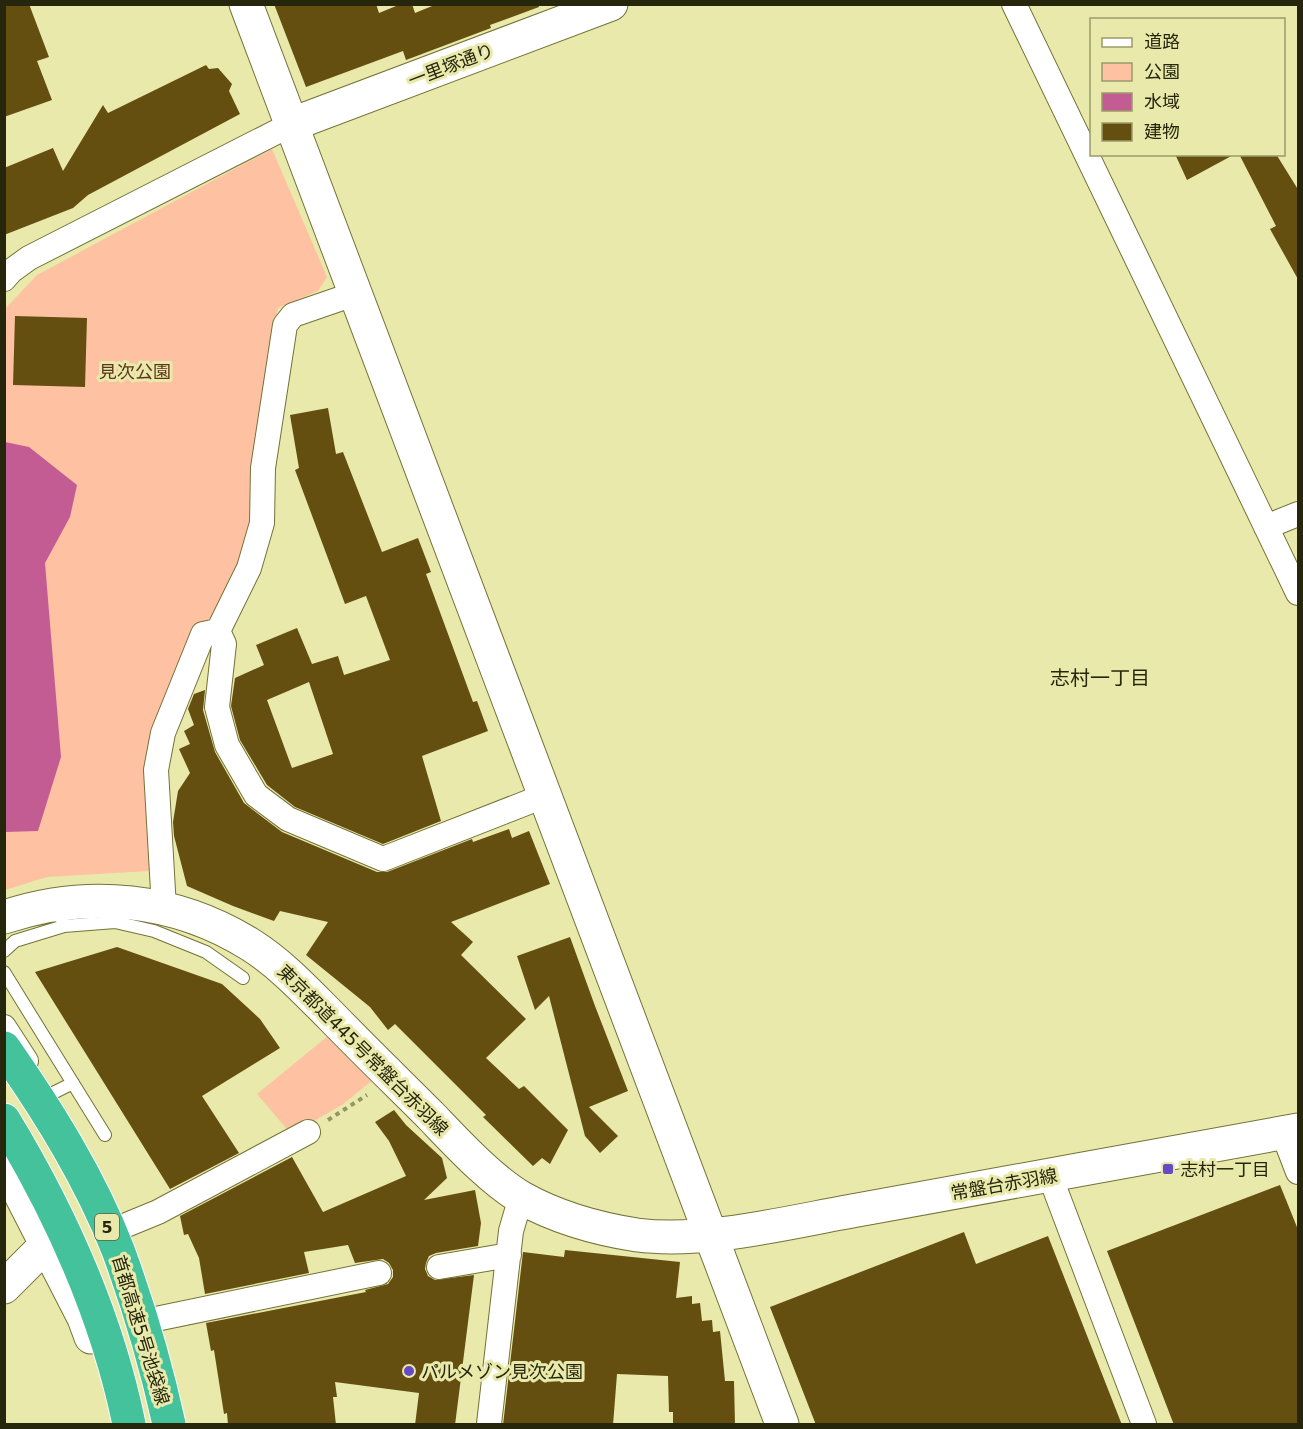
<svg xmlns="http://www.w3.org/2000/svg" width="1303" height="1429" viewBox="0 0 1303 1429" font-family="'DejaVu Sans','Noto Sans JP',sans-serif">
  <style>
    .green { fill: #fec2a2 }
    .water { fill: #c45c94 }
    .building { fill: #644f11; fill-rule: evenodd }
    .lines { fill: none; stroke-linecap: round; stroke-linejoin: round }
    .lane-casing { stroke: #737338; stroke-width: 14 }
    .street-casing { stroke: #737338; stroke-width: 26 }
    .secondary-casing { stroke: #737338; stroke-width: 35 }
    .highway-casing { stroke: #fff; stroke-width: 35 }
    .path { stroke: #949466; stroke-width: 4; stroke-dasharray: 4.5 4.5; stroke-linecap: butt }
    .lane { stroke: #fff; stroke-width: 12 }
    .street { stroke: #fff; stroke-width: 24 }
    .secondary { stroke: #fff; stroke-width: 33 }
    .highway { stroke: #44c29c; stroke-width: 33 }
    .poi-dot { fill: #664ac3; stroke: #e8e9aa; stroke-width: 2 }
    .labels { text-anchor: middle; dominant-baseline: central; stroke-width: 6; stroke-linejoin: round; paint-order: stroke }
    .shield { fill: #e8e9aa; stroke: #60603c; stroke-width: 1.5 }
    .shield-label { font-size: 16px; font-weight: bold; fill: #26260d }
    .street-label { font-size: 18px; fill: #26260d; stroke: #e8e9aa }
    .park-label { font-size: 18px; fill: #5e341c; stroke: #e8e9aa }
    .poi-label { font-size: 18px; fill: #26260d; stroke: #e8e9aa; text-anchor: start }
    .neighbourhood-label { font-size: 20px; fill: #26260d; stroke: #e8e9aa }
  </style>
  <rect width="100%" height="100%" fill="#e8e9aa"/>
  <!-- green -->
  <path class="green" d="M272 149 327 277 318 291 278 308 251 468V520L236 568 214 616 197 626 148 767 149 871 47 877 5 890 4 310 37 275Z
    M334 1031 374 1079 342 1105 291 1134 257 1094Z"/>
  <!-- water -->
  <path class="water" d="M5 442 29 447 77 485 70 517 45 563 61 757 38 831 5 832Z"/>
  <!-- building -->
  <path class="building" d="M4 4H29L49 57 37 61 52 100 4 117Z
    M274 4H376L379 13 401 4H412L415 13 437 4H538L539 7 490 25 491 28 406 60 403 51 306 87Z
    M206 65 209 69 218 68 232 84 229 91 240 114 88 195 73 208 4 235V168L53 148 63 171 103 105 108 113Z
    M1175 154H1235L1187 180Z
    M1239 154H1276L1299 191V281L1270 229 1276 226Z
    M15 316 87 318 85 387 13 385Z
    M328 408 336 454 343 452 382 552 418 538 431 572 426 574 473 702 477 701 488 731 422 756 441 821 383 844 295 807 267 785 240 740 231 706 235 678 264 665 256 645 297 628 312 664 338 656 344 675 390 660 366 596 345 604 295 470 299 468 290 415ZM309 682 333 754 292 768 267 700Z
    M205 690 203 710 215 752 244 803 282 832 377 872H387L472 839 473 842 509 829 512 838 529 831 550 884 451 922 473 942 461 955 526 1019 486 1058 519 1089 524 1086 568 1130 550 1164 542 1158 533 1166 483 1117 486 1115 395 1024 388 1030 370 1007 306 955 328 922 280 911 274 921 233 906 187 886 174 836 173 822 178 791 190 773 179 749 190 744 184 731 194 725 188 709 194 694Z
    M570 937 595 1006 628 1091 589 1107 618 1136 600 1153 585 1136 549 996 535 1010 517 956Z
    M117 947 222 984 260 1019 280 1048 202 1096 239 1153 170 1189 35 972Z
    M394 1110 406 1125 442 1158 447 1178 424 1200 475 1190 481 1223 478 1246 436 1253 429 1256 426 1263 425 1269 428 1276 435 1280 474 1275 455 1425H415L419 1393 335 1382 337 1397H333L336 1425H228L227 1413 224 1414 214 1350 211 1351 206 1323 366 1292 365 1290 388 1284 393 1277V1270L389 1263 383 1259 355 1263 348 1245 304 1252 309 1273 205 1294 199 1258 188 1234 184 1235 180 1216 292 1157 323 1212 406 1176 389 1141 375 1122Z
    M1280 1185 1299 1232V1425H1174L1107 1251Z
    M964 1232 976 1264 1048 1236 1122 1425H816L770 1307Z
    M565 1250 680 1262 676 1298 692 1296V1304L700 1303 702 1321 712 1320 713 1332 720 1331 725 1381H734L735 1425H673V1412H669L668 1376 617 1374 613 1425H503L523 1252 564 1257Z"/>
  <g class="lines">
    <defs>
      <path id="lane" d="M64 926 115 922 154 931 206 952 243 978
        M4 951 15 941 64 926 62 920
        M4 972 105 1135
        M49 1095 73 1083"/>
      <path id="street" d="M1014 4 1298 593
        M4 279 11 271 29 258 290 125
        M1266 527 1298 514
        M218 631 224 644 217 707 227 745 256 795 288 819 383 859 544 796
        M164 908 156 770 163 733 203 634 218 631 249 568 262 523 263 468 285 325 293 315 354 294
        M4 1027 26 1061
        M1283 1133 1298 1172
        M1050 1176 1144 1424
        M119 1228 158 1212 308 1132
        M439 1267 509 1255
        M151 1320 379 1273
        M489 1424 511 1231 521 1197"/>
      <path id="secondary" d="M246 4 782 1424
        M290 125 611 4
        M4 917C88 889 176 898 251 945 281 964 306 991 331 1016 364 1050 398 1083 432 1117 456 1142 492 1181 522 1198 556 1217 598 1229 637 1235 707 1244 793 1221 863 1209 1008 1184 1153 1155 1298 1130
        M4 1162 84 1318 91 1337
        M4 1287 47 1244"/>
      <path id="highway" d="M4 1048C48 1111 90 1178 118 1250 139 1307 156 1365 169 1424
        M4 1120C61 1214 107 1317 129 1424"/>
    </defs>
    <!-- lane casing -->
    <use href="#lane" class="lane-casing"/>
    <!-- street casing -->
    <use href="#street" class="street-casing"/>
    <!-- secondary casing -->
    <use href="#secondary" class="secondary-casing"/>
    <!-- highway casing -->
    <use href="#highway" class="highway-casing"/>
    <!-- path -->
    <path class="path" d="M328 1120 367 1095"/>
    <!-- lane -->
    <use href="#lane" class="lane"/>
    <!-- street -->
    <use href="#street" class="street"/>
    <!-- secondary -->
    <use href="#secondary" class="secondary"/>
    <!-- highway -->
    <use href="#highway" class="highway"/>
  </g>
  <!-- markers -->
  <g class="poi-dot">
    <rect x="1162" y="1163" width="12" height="12" rx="3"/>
    <circle cx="409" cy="1371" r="6"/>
  </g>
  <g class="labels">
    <!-- shield labels -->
    <rect class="shield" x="95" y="1214" width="24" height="26" rx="4.5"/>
    <g class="shield-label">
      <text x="107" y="1227">5</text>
    </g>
    <!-- street labels -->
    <g class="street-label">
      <text transform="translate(451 65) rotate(-21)">一里塚通り</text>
      <text transform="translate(363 1050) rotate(45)">東京都道445号常盤台赤羽線</text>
      <text transform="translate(1004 1184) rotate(-10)">常盤台赤羽線</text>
      <text transform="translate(141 1330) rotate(73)">首都高速5号池袋線</text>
    </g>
    <!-- park labels -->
    <g class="park-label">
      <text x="135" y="371">見次公園</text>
    </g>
    <!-- poi labels -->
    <g class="poi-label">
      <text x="1180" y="1169">志村一丁目</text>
      <text x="421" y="1371">パルメゾン見次公園</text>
    </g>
    <!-- neighbourhood labels -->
    <g class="neighbourhood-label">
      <text x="1100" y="678">志村一丁目</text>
    </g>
  </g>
  <!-- border -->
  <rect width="1303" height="1429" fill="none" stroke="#26260d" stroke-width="12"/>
  <!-- legend -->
  <rect x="1090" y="18" width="195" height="138" fill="#e8e9aa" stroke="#9a9b6b" stroke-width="1.5"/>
  <rect x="1102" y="38" width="30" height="9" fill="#ffffff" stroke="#9a9b6b" stroke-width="1.5"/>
  <text x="1144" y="48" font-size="18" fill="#26260d">道路</text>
  <rect x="1102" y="63" width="30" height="18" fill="#fec2a2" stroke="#9a9b6b" stroke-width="1.5"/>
  <text x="1144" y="78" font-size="18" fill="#26260d">公園</text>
  <rect x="1102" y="93" width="30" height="18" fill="#c45c94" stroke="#9a9b6b" stroke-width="1.5"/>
  <text x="1144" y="108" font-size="18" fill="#26260d">水域</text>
  <rect x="1102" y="123" width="30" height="18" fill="#644f11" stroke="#9a9b6b" stroke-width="1.5"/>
  <text x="1144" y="138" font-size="18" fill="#26260d">建物</text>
</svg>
